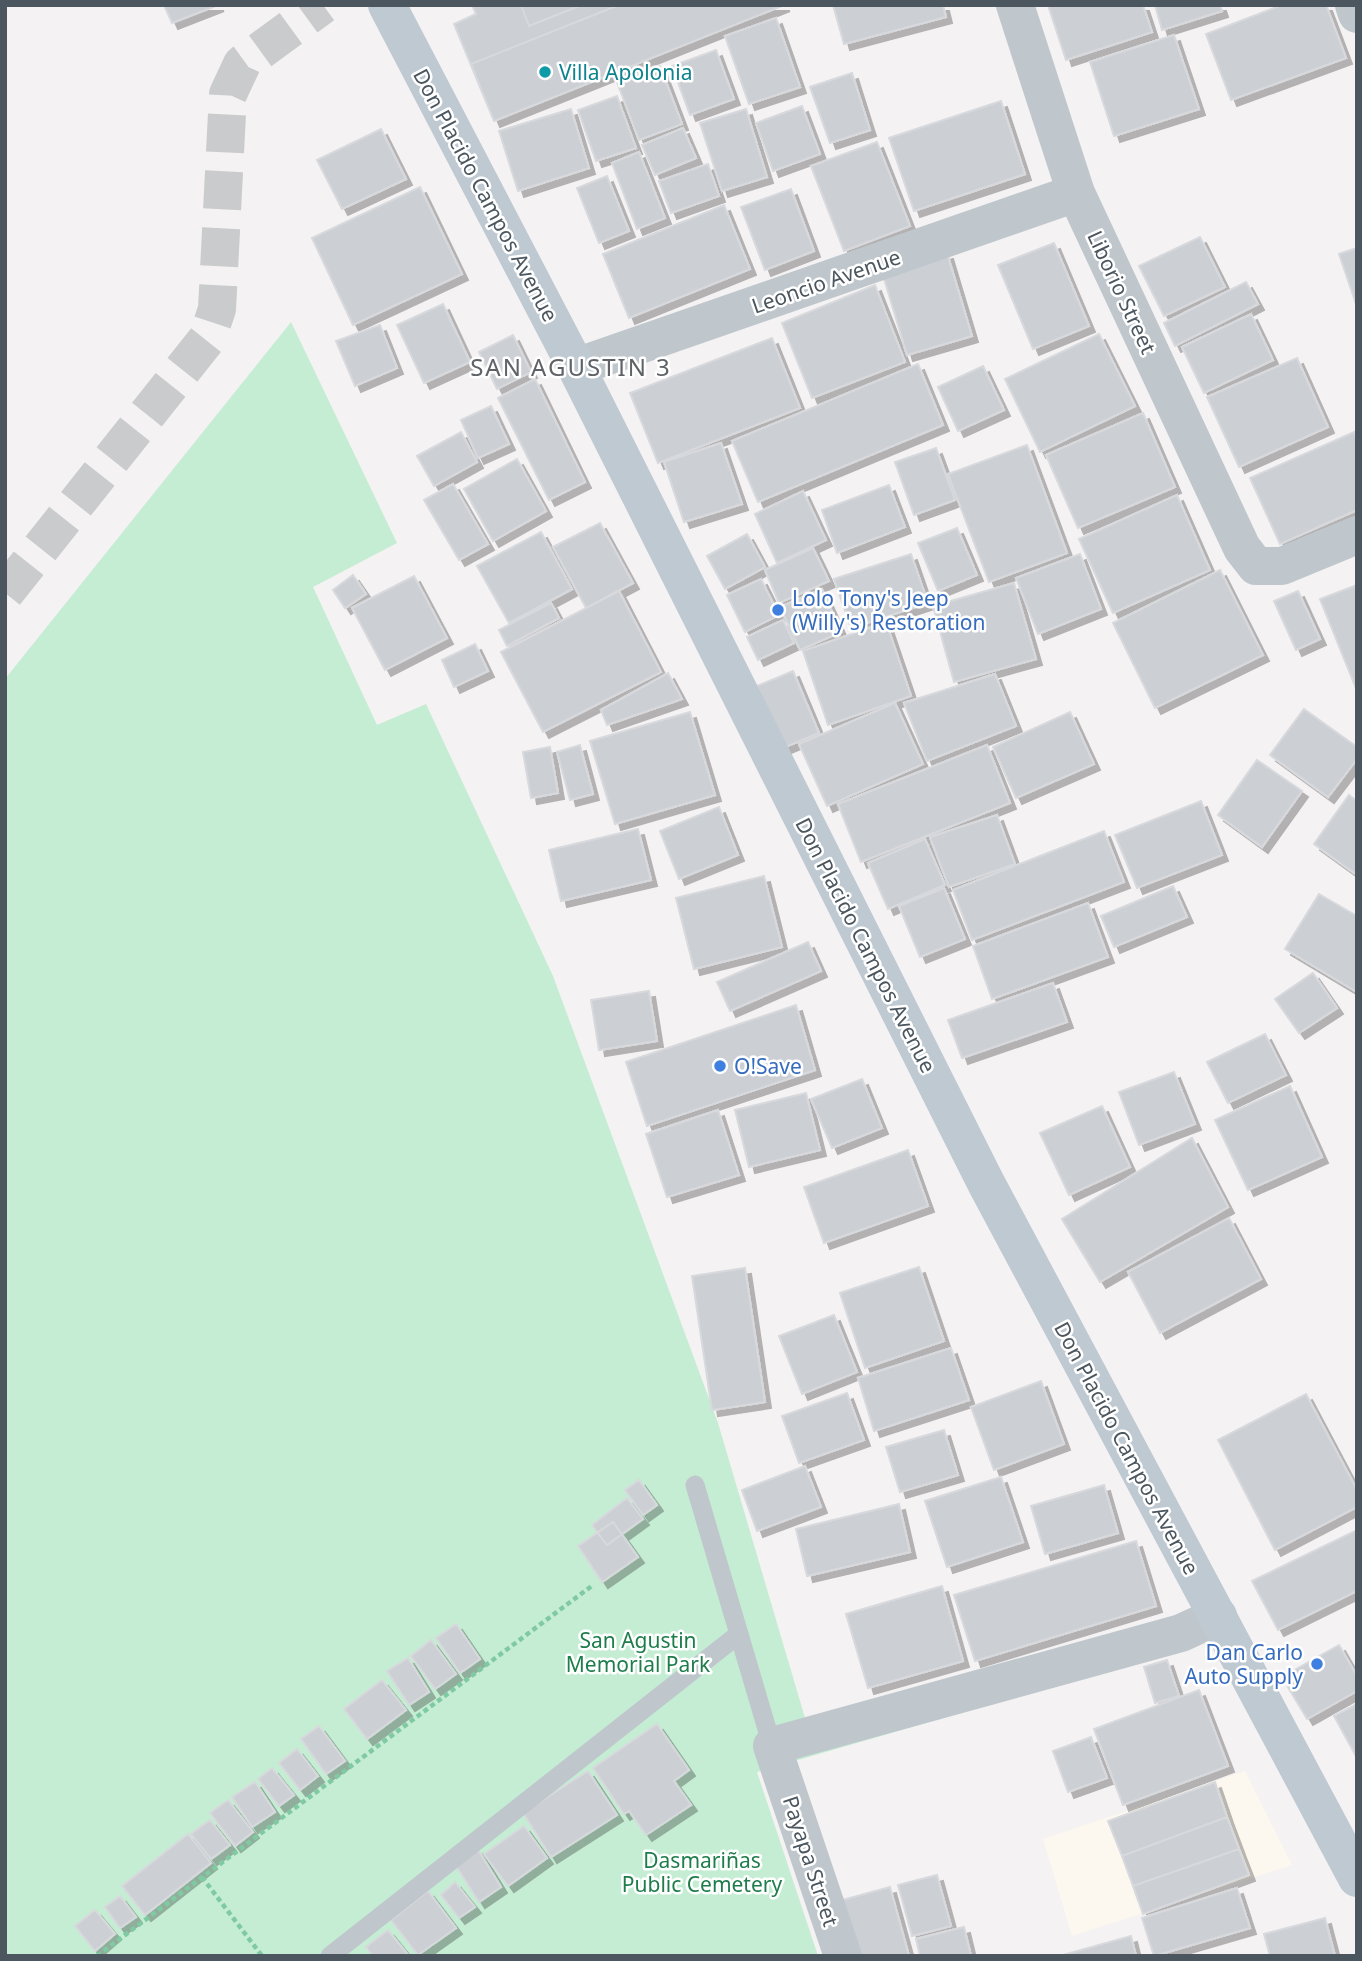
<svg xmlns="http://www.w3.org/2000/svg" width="1362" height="1961" viewBox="0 0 1362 1961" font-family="'Noto Sans',sans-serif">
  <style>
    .commercial { fill: #fcf8ef }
    .green { fill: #c5edd3 }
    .building { fill: #cccfd4; stroke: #d7d9dd; stroke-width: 2; filter: url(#shadow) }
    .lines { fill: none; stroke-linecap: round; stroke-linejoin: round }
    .secondary-tunnel { stroke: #cacbcd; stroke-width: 38; stroke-dasharray: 38 19; stroke-linecap: butt }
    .path { stroke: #7fcaa3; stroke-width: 4.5; stroke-dasharray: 5 3.5; stroke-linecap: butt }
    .lane { stroke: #bfc7cd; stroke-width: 19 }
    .street { stroke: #bfc7cd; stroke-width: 38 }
    .secondary { stroke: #bfc9d2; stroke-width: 38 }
    .culture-dot { fill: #0f9aa8; stroke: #fff; stroke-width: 2.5 }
    .shop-dot { fill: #3f7fe0; stroke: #fff; stroke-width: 2.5 }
    .labels { text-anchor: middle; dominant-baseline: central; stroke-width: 5; stroke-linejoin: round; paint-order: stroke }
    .culture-label { font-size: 21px; fill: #0d838f; stroke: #fff; text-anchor: start }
    .street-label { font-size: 21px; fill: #4b565e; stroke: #fff }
    .shop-label { font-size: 21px; fill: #366cbe; stroke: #fff; text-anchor: start }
    .park-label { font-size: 21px; fill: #1e7d4b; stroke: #fff }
    .quarter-label { font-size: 24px; letter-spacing: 2px; fill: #5f6266; stroke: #fff }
  </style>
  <defs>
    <filter id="shadow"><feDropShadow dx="6" dy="6" stdDeviation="0" flood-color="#0004"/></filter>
  </defs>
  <rect width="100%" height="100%" fill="#f4f2f2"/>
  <!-- commercial -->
  <path class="commercial" d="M1245 1771 1292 1865 1072 1936 1043 1839Z"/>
  <!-- green -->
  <path class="green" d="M291 322 397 543 313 587 377 725 426 704 553 976 718 1423 805 1718 1187 1647 757 1772 818 1956H5V679Z"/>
  <!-- building -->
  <path class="building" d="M164 5H218L172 23Z
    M472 5H784L494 121 454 24 476 14Z
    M521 5H582L529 26Z
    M619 5H784L494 121 471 64Z
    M833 5H943L946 17 844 44Z
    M1048 5H1143L1152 32 1066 60Z
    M1155 5H1220L1222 11 1162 30Z
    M1282 5H1326L1346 58 1231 100 1206 34Z
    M776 18 800 87 749 104 725 36Z
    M1174 35 1199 109 1114 136 1090 62Z
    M716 50 734 99 690 115 672 66Z
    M660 66 682 124 639 140 617 82Z
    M852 73 870 130 830 143 810 87Z
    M617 96 636 148 596 161 578 110Z
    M1001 101 1025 174 914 211 889 138Z
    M802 106 820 154 773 171 756 123Z
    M571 109 589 168 518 191 499 131Z
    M746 109 767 177 722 191 700 123Z
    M683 128 696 158 655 175 642 145Z
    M381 129 406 179 342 209 317 160Z
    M877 142 910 226 844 251 811 166Z
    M639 152 665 218 637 229 612 163Z
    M708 164 719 196 671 213 659 181Z
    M607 176 629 231 599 243 577 188Z
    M420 187 462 274 353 325 312 238Z
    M791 189 814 251 765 270 741 207Z
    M724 205 750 269 629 318 603 254Z
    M1200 237 1225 287 1164 316 1139 266Z
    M1054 243 1089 326 1033 349 998 265Z
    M1357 248V307L1339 254Z
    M947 253 972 336 907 355 882 272Z
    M1246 282 1258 304 1175 346 1164 323Z
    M875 285 905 362 812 398 782 323Z
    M443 304 470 362 424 383 397 325Z
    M1251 314 1273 360 1204 393 1182 347Z
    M380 325 397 368 355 386 336 341Z
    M1099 334 1135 406 1040 452 1005 379Z
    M513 335 531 372 497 389 479 352Z
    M772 338 800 408 658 463 630 393Z
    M1297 358 1328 427 1239 467 1207 397Z
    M918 364 943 425 758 502 732 441Z
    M983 366 1004 410 958 431 938 387Z
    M535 379 585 482 549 500 498 398Z
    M491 406 509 444 478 458 461 420Z
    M1143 413 1175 487 1078 528 1046 455Z
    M461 432 477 462 434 486 417 456Z
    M1354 432 1357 439V510L1280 544 1250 478Z
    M721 443 742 504 684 522 664 462Z
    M1027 445 1067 553 989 582 948 474Z
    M936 448 955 500 914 515 895 462Z
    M517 459 546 511 493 541 464 489Z
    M453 484 488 544 459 560 424 500Z
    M889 485 905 527 837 553 822 510Z
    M803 491 826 540 777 563 755 514Z
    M1177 495 1210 570 1113 613 1079 539Z
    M600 523 633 583 586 608 553 547Z
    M957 528 977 575 938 591 918 543Z
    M541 532 572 589 509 623 477 566Z
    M747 534 765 567 725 589 707 556Z
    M813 548 829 581 779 603 765 570Z
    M911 554 928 603 851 628 834 579Z
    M1080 554 1101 609 1038 634 1016 578Z
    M1220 570 1263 655 1155 708 1113 623Z
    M353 575 366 594 345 608 333 590Z
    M414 576 447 638 385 670 352 608Z
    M761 579 779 615 745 632 727 595Z
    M1014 583 1036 659 954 682 933 606Z
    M1357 585V691L1320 599Z
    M822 589 841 632 800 650 780 607Z
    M619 591 661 672 543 732 501 652Z
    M1298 591 1320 639 1296 650 1274 601Z
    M551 603 559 618 507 646 499 630Z
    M783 620 794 643 758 660 747 637Z
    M886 622 911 696 828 725 803 651Z
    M475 644 488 671 454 687 442 660Z
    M793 671 819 733 783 748 757 686Z
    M668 673 682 699 607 725 601 710Z
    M995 674 1016 726 927 761 904 703Z
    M895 703 923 764 827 806 799 744Z
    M1304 709 1357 747V759L1328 797 1270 755Z
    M690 712 715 795 615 824 590 741Z
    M1070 712 1094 764 1016 798 993 747Z
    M580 745 593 794 570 800 557 752Z
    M987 745 1010 803 861 862 838 804Z
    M550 747 558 793 531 798 523 752Z
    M1257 760 1302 791 1262 847 1218 815Z
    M1349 795 1357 801V875L1314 844Z
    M1201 801 1222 855 1137 888 1115 835Z
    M719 807 738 855 679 879 660 831Z
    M997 815 1015 864 949 887 930 837Z
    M638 829 651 880 561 901 549 850Z
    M1104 831 1124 882 972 940 953 890Z
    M925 839 945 885 888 909 868 863Z
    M764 876 782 947 694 969 676 898Z
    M1173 886 1187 917 1114 947 1101 916Z
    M944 888 965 939 920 957 899 906Z
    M1319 894 1357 916V992L1285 949Z
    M1088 903 1108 957 992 999 973 946Z
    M808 942 821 971 730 1011 717 982Z
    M1313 973 1337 1008 1299 1033 1275 999Z
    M1053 983 1067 1022 962 1058 948 1020Z
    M649 991 657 1041 599 1050 591 1000Z
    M796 1005 815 1070 647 1126 626 1062Z
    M1265 1034 1286 1075 1228 1103 1207 1062Z
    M1174 1072 1195 1124 1139 1145 1119 1092Z
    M862 1079 882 1128 832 1148 811 1099Z
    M1290 1086 1322 1157 1248 1190 1215 1120Z
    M806 1093 820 1150 749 1167 735 1110Z
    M1102 1106 1130 1167 1069 1195 1040 1133Z
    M718 1110 739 1175 667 1197 646 1134Z
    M1192 1138 1228 1207 1100 1282 1062 1219Z
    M908 1150 928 1206 824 1243 804 1187Z
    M1229 1218 1261 1279 1160 1333 1128 1272Z
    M919 1267 944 1341 865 1368 840 1293Z
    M745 1268 765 1402 712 1410 692 1276Z
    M834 1315 857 1372 802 1394 779 1336Z
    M951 1348 969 1400 874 1431 858 1378Z
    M1041 1381 1064 1444 994 1470 971 1407Z
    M847 1393 864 1440 799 1463 782 1416Z
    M1306 1394 1357 1490V1507L1275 1550 1218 1440Z
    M944 1430 958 1475 900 1492 886 1447Z
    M805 1466 821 1507 757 1531 742 1490Z
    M1001 1477 1023 1542 947 1567 925 1501Z
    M639 1480 657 1505 643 1515 625 1490Z
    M1104 1485 1118 1533 1045 1554 1031 1506Z
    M627 1498 643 1519 607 1545 592 1525Z
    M899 1504 910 1552 807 1576 796 1529Z
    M613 1522 638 1557 602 1582 578 1546Z
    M1357 1530V1591L1278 1630 1252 1581Z
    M1136 1541 1156 1606 975 1661 954 1595Z
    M942 1586 963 1661 868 1688 846 1614Z
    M456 1624 480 1659 460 1673 436 1638Z
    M431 1640 456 1674 435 1689 411 1656Z
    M1339 1645 1357 1676V1691L1307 1719 1282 1677Z
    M408 1658 429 1692 409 1705 387 1671Z
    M1167 1660 1179 1696 1155 1703 1144 1667Z
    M382 1680 406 1710 367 1739 344 1709Z
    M1199 1690 1228 1766 1123 1805 1094 1729Z
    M1357 1704V1758L1334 1716Z
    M657 1724 689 1770 674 1781 691 1805 646 1835 629 1811 624 1814 593 1768Z
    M319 1726 345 1761 326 1774 301 1739Z
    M1091 1737 1107 1778 1068 1792 1053 1751Z
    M297 1749 318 1776 300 1790 279 1763Z
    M272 1768 294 1795 279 1806 258 1779Z
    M588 1771 617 1815 551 1857 523 1813Z
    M255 1782 275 1812 252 1827 232 1797Z
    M1215 1782 1227 1817 1122 1856 1108 1821Z
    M228 1800 253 1832 235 1846 210 1813Z
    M1227 1817 1239 1849 1133 1886 1122 1856Z
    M210 1820 230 1845 211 1859 191 1834Z
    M524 1826 547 1858 508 1886 484 1854Z
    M188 1834 211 1863 145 1915 122 1886Z
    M477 1848 501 1887 479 1902 454 1863Z
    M1239 1849 1249 1875 1143 1914 1133 1886Z
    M937 1875 951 1926 912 1936 898 1885Z
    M455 1882 475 1907 459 1918 441 1895Z
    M890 1887 909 1956H854L839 1901Z
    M1237 1888 1250 1928 1154 1956 1142 1918Z
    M428 1891 456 1928 418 1955 391 1920Z
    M120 1896 136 1917 120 1928 105 1907Z
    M95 1910 115 1934 95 1951 75 1926Z
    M1325 1918 1335 1956H1270L1264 1934Z
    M964 1927 971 1956H920L916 1939Z
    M388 1930 409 1956H373L366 1947Z
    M1131 1936 1136 1956H1063V1955Z"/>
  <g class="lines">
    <!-- secondary-tunnel -->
    <path class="secondary-tunnel" d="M5 593 207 339 217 309 228 94 242 64 323 5"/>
    <!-- path -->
    <path class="path" d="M202 1877 262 1956
      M97 1956 593 1585"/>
    <!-- lane -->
    <path class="lane" d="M695 1485 772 1746
      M330 1956 739 1634"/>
    <!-- street -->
    <path class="street" d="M1015 5 1076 193 1242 548 1256 566H1282L1357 535
      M1354 5 1357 14
      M576 367 1076 193
      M843 1956 772 1746 1181 1633 1218 1616"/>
    <!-- secondary -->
    <path class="secondary" d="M387 5 576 367 986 1183 1357 1878"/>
  </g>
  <!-- markers -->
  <circle class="culture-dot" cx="545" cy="72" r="7"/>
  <g class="shop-dot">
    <circle cx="778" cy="610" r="7"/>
    <circle cx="720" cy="1066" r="7"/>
    <circle cx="1317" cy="1664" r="7"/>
  </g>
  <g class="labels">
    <!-- culture labels -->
    <g class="culture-label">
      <text x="559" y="72">Villa Apolonia</text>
    </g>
    <!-- street labels -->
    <g class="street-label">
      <text transform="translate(486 195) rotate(62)">Don Placido Campos Avenue</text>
      <text transform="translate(826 281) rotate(-19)">Leoncio Avenue</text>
      <text transform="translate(1122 292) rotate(65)">Liborio Street</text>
      <text transform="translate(866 945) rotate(63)">Don Placido Campos Avenue</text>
      <text transform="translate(1127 1448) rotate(62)">Don Placido Campos Avenue</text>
      <text transform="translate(811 1861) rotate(72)">Payapa Street</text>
    </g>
    <!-- shop labels -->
    <g class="shop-label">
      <text x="792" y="598">Lolo Tony's Jeep<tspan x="792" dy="24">(Willy's) Restoration</tspan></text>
      <text x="734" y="1066">O!Save</text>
      <text x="1303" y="1652" text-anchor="end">Dan Carlo<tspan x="1303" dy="24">Auto Supply</tspan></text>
    </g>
    <!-- park labels -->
    <g class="park-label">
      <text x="638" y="1640">San Agustin<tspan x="638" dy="24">Memorial Park</tspan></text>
      <text x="702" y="1860">Dasmariñas<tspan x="702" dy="24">Public Cemetery</tspan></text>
    </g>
    <!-- quarter labels -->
    <g class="quarter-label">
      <text x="571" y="366">SAN AGUSTIN 3</text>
    </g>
  </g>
  <!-- border -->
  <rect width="1362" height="1961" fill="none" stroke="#4b565e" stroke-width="14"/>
</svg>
